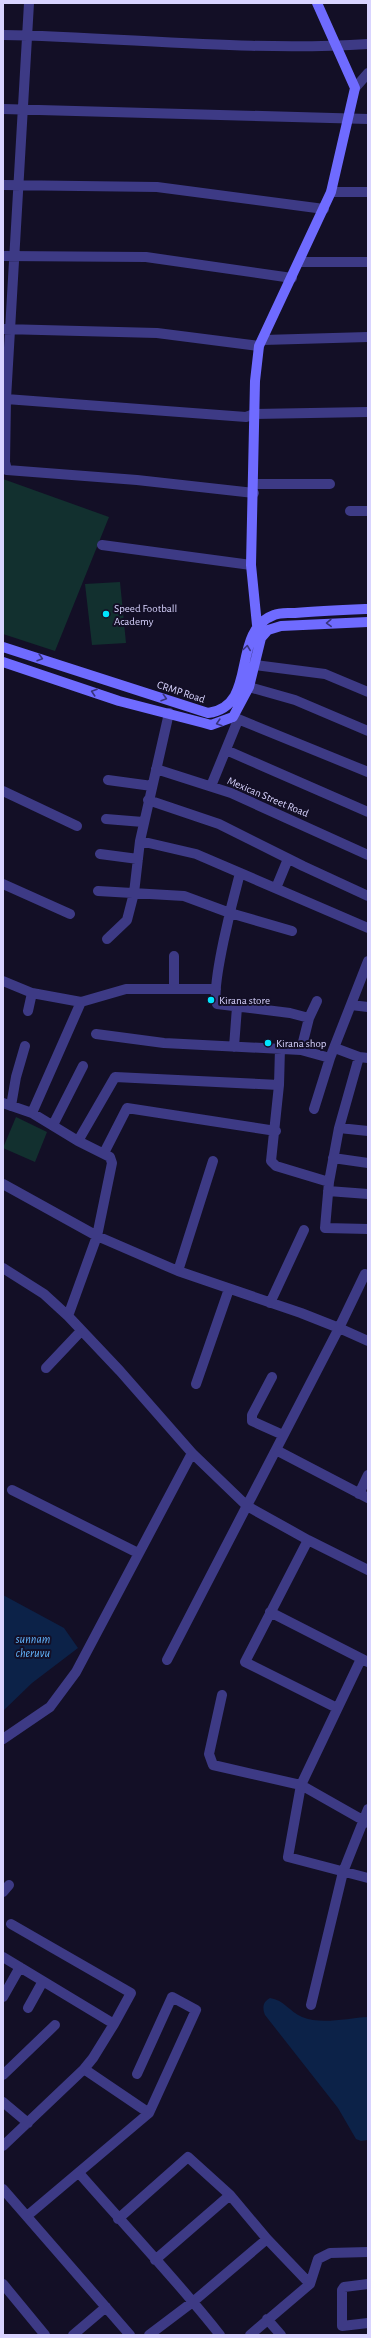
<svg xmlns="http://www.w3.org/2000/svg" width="371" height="2338" viewBox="0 0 371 2338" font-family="'Alegreya Sans',sans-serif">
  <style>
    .green { fill: #12302f }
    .water { fill: #0c2248 }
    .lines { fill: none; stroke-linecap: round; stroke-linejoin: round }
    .street { stroke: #3d3a85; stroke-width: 10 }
    .secondary { stroke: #6f6bff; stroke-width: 10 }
    .oneway { stroke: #38347d }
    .poi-dot { fill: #00e5ff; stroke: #130f26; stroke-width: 1.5 }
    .labels { text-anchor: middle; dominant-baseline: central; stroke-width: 4; stroke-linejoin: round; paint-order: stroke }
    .poi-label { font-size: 11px; fill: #d9d4ff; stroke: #130f26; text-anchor: start }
    .street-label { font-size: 11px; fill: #d9d4ff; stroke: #130f26 }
    .water-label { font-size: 12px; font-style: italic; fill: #62b6ff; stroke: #130f26 }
  </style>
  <rect width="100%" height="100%" fill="#130f26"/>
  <!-- green -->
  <path class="green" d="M3 479 109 517 55 651 3 634Z
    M120 582 126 643 92 645 85 584Z
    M16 1117 47 1132 35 1162 3 1148Z"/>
  <!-- water -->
  <path class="water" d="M3 1595 64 1628 78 1648 32 1683 3 1711Z
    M270 1998C284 2000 290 2012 302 2017 321 2025 348 2018 368 2017V2140L361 2141 356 2139 338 2108 265 2015C262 2007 263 2002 270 1998Z"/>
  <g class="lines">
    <!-- street -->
    <path class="street" d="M29 3 6 399 5 462 7 470 137 480 254 493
      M3 35C124 37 247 52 368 44
      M355 88 368 73
      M3 109 368 119
      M3 185 157 187 324 209
      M331 192H368
      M3 256 146 257 292 278
      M300 262H368
      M3 329 157 333 259 346
      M263 340 368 337
      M6 399 246 417 254 414 368 412
      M254 484H330
      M350 511H368
      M102 545 251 565
      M255 665 325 674 368 692
      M249 687 295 700 368 731
      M233 717 368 772
      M226 750 368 812
      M156 769 231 793 368 855
      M108 780 152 786
      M211 786 238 720
      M3 791 77 826
      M148 800 219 824 303 866 368 896
      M106 819 143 822
      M140 841 169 713
      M100 854 138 859
      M240 873C234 895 210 988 217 1004L290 1013 309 1018
      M3 884 70 914
      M276 888 288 859
      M98 891 184 896 230 913 292 931
      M107 939 127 920 134 893 140 841 196 854 368 928
      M174 956V988
      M3 981 32 993 81 1002 126 989H216
      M351 1005 368 1007
      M28 1011 32 993
      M96 1034 164 1043 301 1050 330 1058
      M234 1047 237 1007
      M280 1048 279 1085 271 1161 276 1166 329 1182
      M335 1048 359 1057 368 1058
      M301 1050 309 1018 317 1001
      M359 1057 339 1128 329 1182 325 1228 368 1229
      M3 1103 32 1113 78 1141 110 1157 112 1163 97 1236 68 1316
      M11 1106 16 1077 25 1046
      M314 1109 330 1058 368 961
      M32 1113 81 1002
      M53 1125 83 1066
      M339 1128 368 1131
      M78 1141 115 1077 279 1085
      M104 1153 127 1108 276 1131
      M333 1158 368 1163
      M3 1184 97 1236 178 1271 301 1313 339 1328 167 1660
      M328 1191 368 1194
      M3 1268 44 1294 68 1316 120 1371 192 1453 247 1506 308 1540 368 1570
      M178 1271 213 1161
      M365 1274 339 1328 368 1341
      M270 1303 304 1230
      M46 1368 81 1331
      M272 1377 252 1415V1421L283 1435
      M196 1384 229 1289
      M276 1450 368 1498
      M12 1490 138 1553
      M359 1494 368 1475
      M308 1540 245 1662 337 1708
      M270 1612 368 1662
      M361 1659 301 1785 288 1857 368 1878
      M222 1695 209 1754 213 1765 301 1785 368 1823
      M3 1739 50 1707 76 1672 192 1453
      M3 1892 9 1885
      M11 1924 131 1993 114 2024
      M3 1957 114 2024 93 2058 84 2069 3 2146
      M3 1997 20 1967
      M311 2005 343 1872 368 1809
      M28 2008 43 1981
      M84 2069 149 2113
      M3 2075 55 2025
      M3 2102 28 2123
      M79 2173C126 2227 176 2279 220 2335
      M3 2189 130 2335
      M27 2216 149 2113 196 2010 172 1997 137 2074
      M118 2219 188 2157 230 2195 267 2239 310 2284
      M155 2260 230 2195
      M3 2284 45 2335
      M368 2284 344 2287 342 2290V2326L368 2323
      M267 2319 281 2335
      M73 2335 106 2307
      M149 2335 194 2301 267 2239
      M250 2335 310 2284 318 2259 330 2253 368 2252"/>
    <!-- secondary -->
    <path class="secondary" d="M257 625 251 565 255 381 259 346 331 192 355 88 317 3
      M3 647 208 713C260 706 229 632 274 615 280 612 288 613 295 613 319 611 344 610 368 609
      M3 662 119 701 204 723 211 725 233 717 249 687 261 638 268 630 281 626 368 622"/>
  </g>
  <!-- one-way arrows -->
  <defs><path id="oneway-chevron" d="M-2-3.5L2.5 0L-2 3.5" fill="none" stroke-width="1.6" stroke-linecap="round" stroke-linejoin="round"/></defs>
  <g class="oneway">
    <use href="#oneway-chevron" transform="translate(329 623) rotate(178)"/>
    <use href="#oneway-chevron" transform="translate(247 648) rotate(-82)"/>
    <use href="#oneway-chevron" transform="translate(40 658) rotate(17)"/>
    <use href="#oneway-chevron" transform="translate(94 692) rotate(-162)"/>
    <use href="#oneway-chevron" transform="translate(164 698) rotate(18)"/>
    <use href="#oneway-chevron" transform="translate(219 723) rotate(163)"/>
  </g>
  <!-- markers -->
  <g class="poi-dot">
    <circle cx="106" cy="614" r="4"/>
    <circle cx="211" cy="1000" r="4"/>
    <circle cx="268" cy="1043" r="4"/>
  </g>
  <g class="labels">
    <!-- poi labels -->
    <g class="poi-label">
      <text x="114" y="608">Speed Football<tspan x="114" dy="13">Academy</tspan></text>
      <text x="219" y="1000">Kirana store</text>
      <text x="276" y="1043">Kirana shop</text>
    </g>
    <!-- street labels -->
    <g class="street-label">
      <text transform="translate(181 692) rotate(18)">CRMP Road</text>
      <text transform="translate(268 797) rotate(23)">Mexican Street Road</text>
    </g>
    <!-- water labels -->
    <g class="water-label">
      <text x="33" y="1639">sunnam<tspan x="33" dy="14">cheruvu</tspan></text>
    </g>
  </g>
  <!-- border -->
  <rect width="371" height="2338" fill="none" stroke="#d9d4ff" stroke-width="8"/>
</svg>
